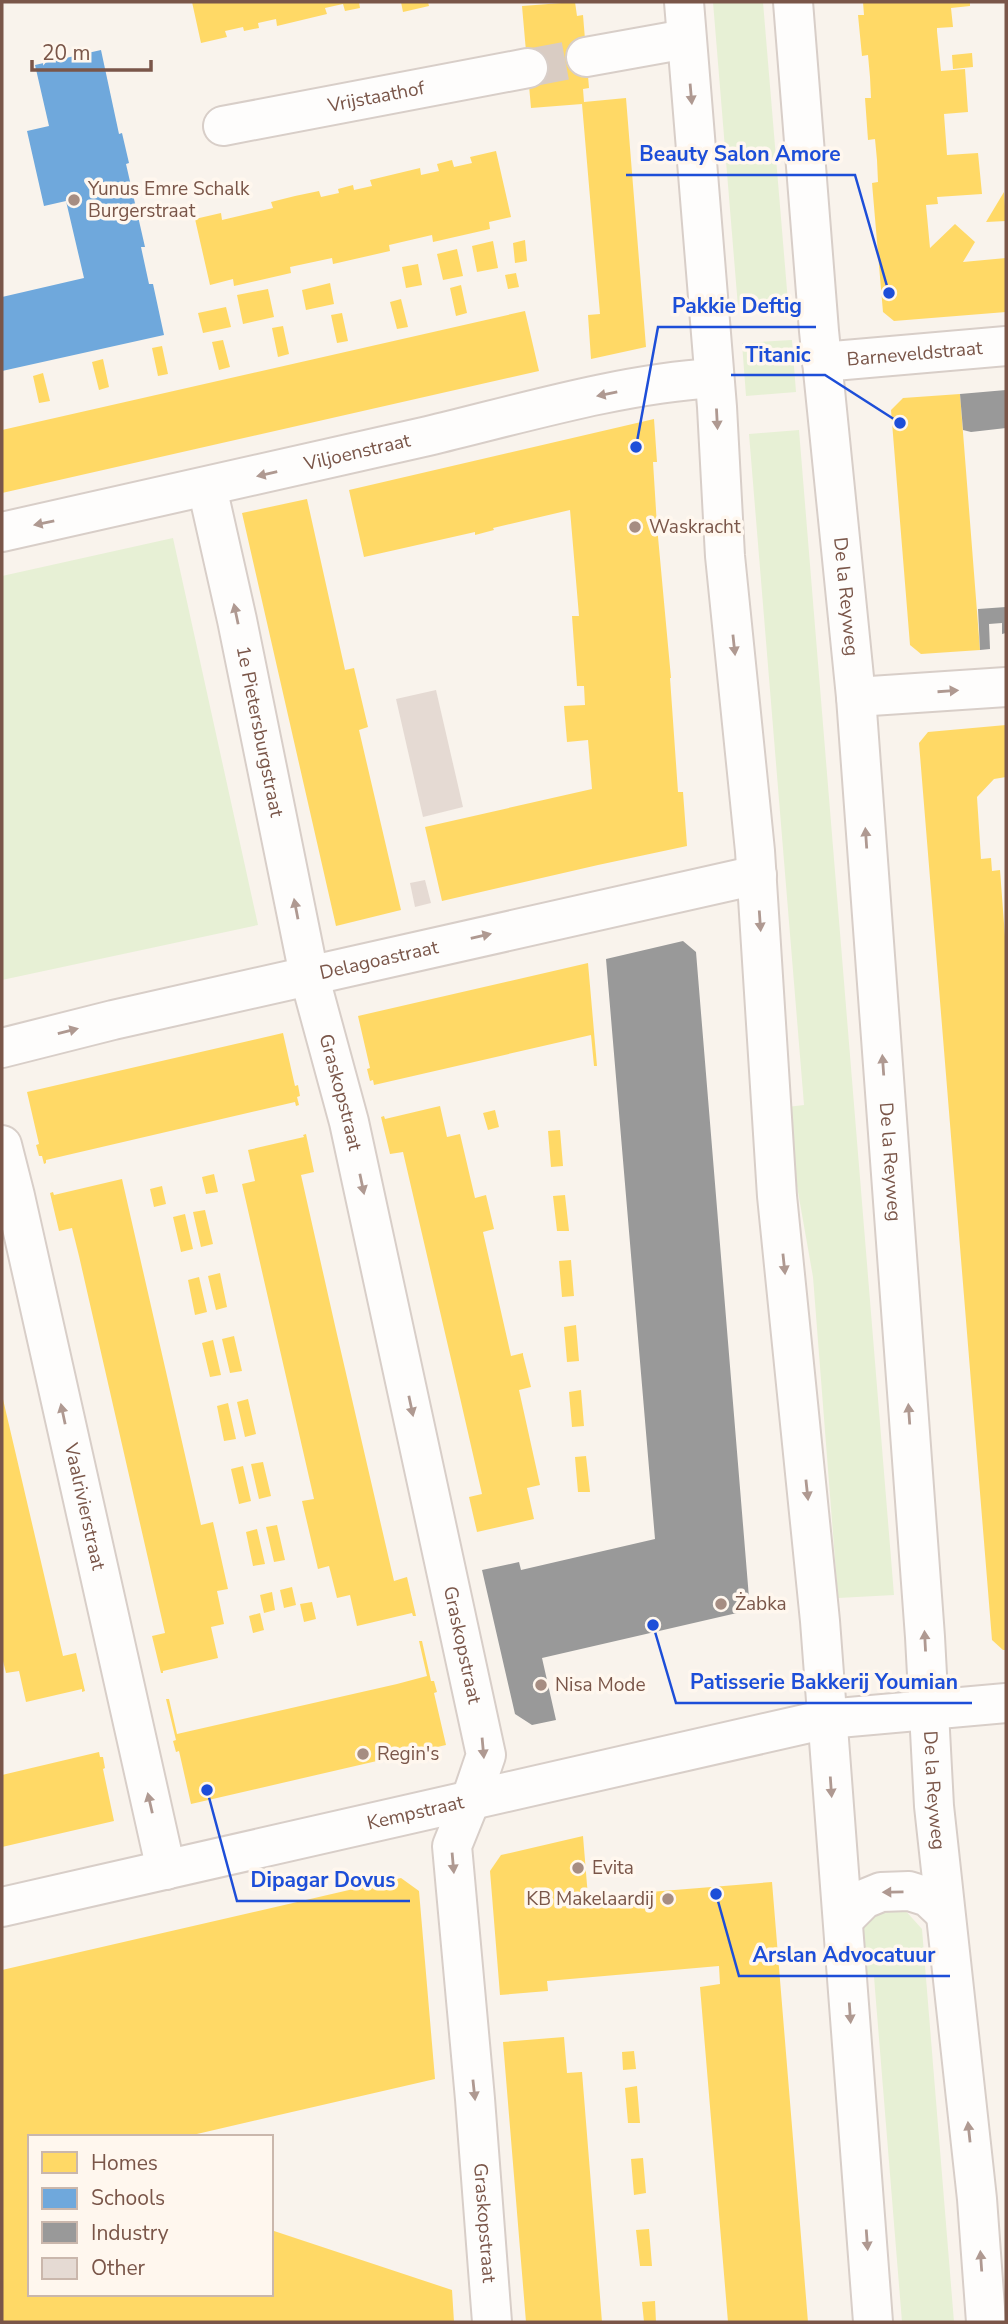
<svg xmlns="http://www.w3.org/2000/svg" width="1008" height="2324" viewBox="0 0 1008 2324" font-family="'Nunito Sans',sans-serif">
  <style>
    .green { fill: #e7f0d5 }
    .homes { fill: #ffd966 }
    .schools { fill: #6fa8dc }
    .industry { fill: #999 }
    .building { fill: #e5dad3 }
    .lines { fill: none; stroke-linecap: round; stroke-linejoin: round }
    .minor-tunnel { stroke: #d9ccc3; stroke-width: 38; stroke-dasharray: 38 19; stroke-linecap: butt }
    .minor-casing { stroke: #d8cec8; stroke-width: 42 }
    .tertiary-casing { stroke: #d8cec8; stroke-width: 42 }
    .minor { stroke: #fefdfc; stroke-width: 38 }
    .tertiary { stroke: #fefdfc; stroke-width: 38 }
    .oneway { fill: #af9991 }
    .poi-dot { fill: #a68d82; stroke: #fff7ee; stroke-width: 2.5 }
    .labels { text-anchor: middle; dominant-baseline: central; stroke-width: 7; stroke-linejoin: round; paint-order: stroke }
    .street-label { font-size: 19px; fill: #7a5649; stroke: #fff7ee }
    .poi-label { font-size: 19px; fill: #7a5649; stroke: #fff7ee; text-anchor: start }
    .leader { fill: none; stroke: #1d4ed8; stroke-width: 2.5 }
    .callout-dot { fill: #1d4ed8; stroke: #fff7ee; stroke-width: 2.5 }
    .callout-label { font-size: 21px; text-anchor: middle; font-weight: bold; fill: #1d4ed8; stroke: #fff7ee; stroke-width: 7; stroke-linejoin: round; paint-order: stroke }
  </style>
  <rect width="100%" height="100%" fill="#f9f3ec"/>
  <!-- green -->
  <path class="green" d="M713 2H763L788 302 738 307Z
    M792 340 796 392 746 396 742 343Z
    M799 430 894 1595 838 1598 813 1277 792 1158 787 1107 804 1105 749 434Z
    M173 538 258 925 2 980V576Z
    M879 1909H904L922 1929 954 2322H902L874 1977H858L855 1935Z"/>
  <!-- homes -->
  <path class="homes" d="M192 2H359L360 8 345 11 343 4 325 8 327 14 277 26 276 19 258 23 259 28 244 31 243 27 225 31 227 37 201 43Z
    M401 2H428L429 6 403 12Z
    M575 2 577 16 583 15 589 88 583 89 584 102 626 98 646 347 591 359 588 315 600 314 582 104 531 108 522 6Z
    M863 2H970V6L951 8 953 27 937 28V31L941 71 965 69 968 112 944 114 947 155 978 153 982 194 937 197 938 204 926 205 930 248 955 224 975 242 963 262 1006 258V312L894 321 883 312 872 183 878 182 877 160 875 139 868 140 865 98H871L870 77 868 55 862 56 858 15H864Z
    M972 53 973 67 953 69 952 55Z
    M496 151 511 217 489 222 490 229 433 242 432 235 389 245 390 251 333 264 332 258 290 267 291 273 234 286 233 279 210 285 195 219 221 213 222 220 273 208 271 202 295 196 319 191 321 197 339 193 338 189 353 185 354 190 372 186 370 180 420 168 421 175 439 171 437 164 452 160 454 167 472 163 470 157Z
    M1004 192 1006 221 986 222Z
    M525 240 527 261 515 263 513 243Z
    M493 241 498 268 477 272 472 246Z
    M457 249 463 276 443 280 437 254Z
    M418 264 422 285 406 288 402 267Z
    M516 273 519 287 508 289 505 275Z
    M330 283 334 304 306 310 302 290Z
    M461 285 467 313 456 316 450 288Z
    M268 289 274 317 243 324 237 295Z
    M401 299 408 327 397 329 390 302Z
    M226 307 231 327 203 333 198 313Z
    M525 311 539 371 2 493V430Z
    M342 313 348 341 337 343 331 315Z
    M283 326 289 354 278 357 272 328Z
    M223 340 230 367 219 370 212 342Z
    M162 346 168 374 158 376 152 348Z
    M103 359 109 387 99 390 92 362Z
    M43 373 50 401 39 403 33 376Z
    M960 394 980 650 921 654 910 645 891 410 903 398Z
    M654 419 657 462H653L657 526 671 678H670L678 792H683L687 846 598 865 442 901 425 827 592 789 588 740 567 742 564 706 585 705 584 686H577L572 616H579L570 510 493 528 494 530 475 535V532L364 557 349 490Z
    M307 499 345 670 354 668 368 727 359 730 401 910 336 926 242 513Z
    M1006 725V777L994 779 977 797 981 859 991 858 992 871 1000 870 1006 950V1650H1003L992 1640 919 743 928 732Z
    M588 963 597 1066H594L591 1035 374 1085 373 1080 370 1081 367 1069 370 1068 358 1016Z
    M283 1033 295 1086 298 1085 300 1096 297 1097 299 1105 296 1106 295 1102 46 1160V1163L44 1164 42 1156H39L36 1145 39 1144 27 1092Z
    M440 1106 447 1137 460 1134 475 1198 486 1195 494 1229 483 1232 511 1356 523 1353V1355L531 1387 519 1390 540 1485 527 1488 534 1519 477 1532 469 1497 482 1494 461 1402 403 1152 390 1154 381 1117 384 1116 385 1119Z
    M495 1110 499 1127 488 1130 483 1113Z
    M560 1130 563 1166 551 1167 548 1131Z
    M306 1134 314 1172 301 1175 336 1330 394 1581 407 1577 416 1616H413L412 1613 357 1626 350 1595 337 1598 329 1566 318 1569 302 1501 314 1499 242 1184 255 1181 248 1150 304 1137 303 1135Z
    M214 1174 218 1192 206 1194 202 1177Z
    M122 1179 201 1525 213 1522 228 1589 217 1591 224 1624 211 1627 218 1658 163 1671V1673H161L152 1636 165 1633 79 1256 72 1228 59 1231 50 1193 53 1192 54 1195Z
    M162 1186 166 1204 154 1207 150 1189Z
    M565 1195 569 1231H557L553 1196Z
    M205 1210 213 1244 201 1247 193 1212Z
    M185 1214 193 1249 181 1252 173 1217Z
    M571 1260 574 1296 562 1297 559 1261Z
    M220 1273 227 1307 216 1310 208 1276Z
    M199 1277 207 1312 195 1315 188 1280Z
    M576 1325 579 1361 567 1362 564 1327Z
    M234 1336 242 1371 230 1373 222 1339Z
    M213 1340 221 1375 210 1377 202 1343Z
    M581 1390 584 1426 572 1427 569 1392Z
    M2 1395 63 1656 76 1653 85 1691 82 1692V1689L26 1702 19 1671 6 1673 2 1657Z
    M248 1399 256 1434 245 1437 237 1402Z
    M228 1403 236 1439 224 1441 217 1406Z
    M586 1456 590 1492H578L575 1457Z
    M263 1462 271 1496 259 1499 251 1464Z
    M243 1466 251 1501 239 1504 231 1469Z
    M277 1525 285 1560 274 1562 266 1527Z
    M257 1529 265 1564 253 1566 246 1532Z
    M292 1587 296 1605 284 1608 280 1590Z
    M272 1592 275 1610 264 1613 260 1595Z
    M312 1602 316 1619 304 1622 300 1604Z
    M260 1613 264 1630 253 1633 249 1616Z
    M419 1641H422L431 1681H434L437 1692 434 1693 446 1745 191 1804 179 1751 176 1752 173 1741 176 1740 166 1699H169L177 1734 397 1684 427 1676Z
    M99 1752 100 1757H103L105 1768 103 1769 114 1821 2 1847V1775Z
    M583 1836 588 1897 772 1882 808 2322H728L700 1987 720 1984 719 1966 547 1981 548 1991 500 1995 490 1871 501 1855Z
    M401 1878 419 1891 435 2079 184 2137H30V2294H271V2230L452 2290 454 2322H2V1970Z
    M564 2037 567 2073 582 2072 602 2322H526L503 2042Z
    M634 2051 636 2069 623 2070 622 2052Z
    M637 2086 640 2123H628L625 2088Z
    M643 2158 646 2193 634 2195 631 2159Z
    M649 2229 652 2266H640L636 2230Z
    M655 2301 656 2322H644L642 2302Z"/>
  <!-- schools -->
  <path class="schools" d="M101 50 119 134 122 133 129 163 126 164 145 247H141L149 284H153L164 335 2 371V297L84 278 66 201 44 206 27 131 49 126 35 65Z"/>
  <!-- industry -->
  <path class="industry" d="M1006 390V428L971 432 963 430 960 394Z
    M1006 607V633L1002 634V623L989 624 990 649 980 650 978 609Z
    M683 941 696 952 750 1610 542 1658 556 1720 532 1725 515 1714 482 1570 519 1562 521 1570 655 1539 606 959Z"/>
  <!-- building -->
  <path class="building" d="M436 690 463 807 423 817 396 699Z
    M425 880 431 903 415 907 410 883Z"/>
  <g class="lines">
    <!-- minor-tunnel -->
    <path class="minor-tunnel" d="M528 68 586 57"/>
    <defs>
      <g id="minor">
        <path d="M586 57 686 39"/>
        <path id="s1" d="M223 126 528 68"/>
        <path id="s2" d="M822 362 1006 346"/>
        <path id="s3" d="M207 487 237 620 309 975 349 1122 486 1755 471 1799 452 1846 475 2099 492 2322"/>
        <path id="s4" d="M2 532C144 501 286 469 428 436 520 414 619 384 714 378"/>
        <path d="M856 697 1006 687"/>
        <path id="s5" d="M2 1048 113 1020 757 875"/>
        <path id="s6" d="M2 1145 15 1196 166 1870"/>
        <path id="s7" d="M2 1907 827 1719"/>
      </g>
      <g id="tertiary">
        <path d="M684 2 717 407 725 556 755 851 777 1196 820 1621 873 2322"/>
        <path id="s8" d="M793 2 819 331 856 697 925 1637 934 1806 977 2199 986 2322"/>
        <path d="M827 1719 1006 1703"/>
        <path d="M843 1920 864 1899 881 1892 909 1891 928 1897 945 1913"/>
      </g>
    </defs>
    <!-- minor casing -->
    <use href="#minor" class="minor-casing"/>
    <!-- tertiary casing -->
    <use href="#tertiary" class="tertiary-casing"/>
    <!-- minor -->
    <use href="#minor" class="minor"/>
    <!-- tertiary -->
    <use href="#tertiary" class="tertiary"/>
  </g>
  <!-- one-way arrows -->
  <defs><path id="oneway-solid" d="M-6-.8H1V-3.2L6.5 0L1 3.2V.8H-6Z" transform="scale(1.75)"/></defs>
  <g class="oneway">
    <use href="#oneway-solid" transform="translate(691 94) rotate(85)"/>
    <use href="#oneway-solid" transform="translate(607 394) rotate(168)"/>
    <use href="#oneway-solid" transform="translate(717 419) rotate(87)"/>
    <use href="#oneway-solid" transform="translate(267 474) rotate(167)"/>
    <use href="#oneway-solid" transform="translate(44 523) rotate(168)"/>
    <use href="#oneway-solid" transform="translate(236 614) rotate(-102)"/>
    <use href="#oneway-solid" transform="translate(734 645) rotate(84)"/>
    <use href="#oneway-solid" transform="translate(948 691) rotate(-4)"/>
    <use href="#oneway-solid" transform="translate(866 838) rotate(-94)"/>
    <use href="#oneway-solid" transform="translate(296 909) rotate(-101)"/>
    <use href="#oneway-solid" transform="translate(760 921) rotate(86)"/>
    <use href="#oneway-solid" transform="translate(481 936) rotate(-13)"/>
    <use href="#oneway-solid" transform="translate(68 1031) rotate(-14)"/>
    <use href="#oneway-solid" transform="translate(883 1065) rotate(-94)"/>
    <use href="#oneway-solid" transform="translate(362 1184) rotate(78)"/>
    <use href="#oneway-solid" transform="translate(784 1264) rotate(84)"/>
    <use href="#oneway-solid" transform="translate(411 1406) rotate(78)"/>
    <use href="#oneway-solid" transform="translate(63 1414) rotate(-102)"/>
    <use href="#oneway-solid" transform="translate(909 1414) rotate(-94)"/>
    <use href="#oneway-solid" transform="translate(807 1490) rotate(84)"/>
    <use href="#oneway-solid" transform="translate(925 1641) rotate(-93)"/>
    <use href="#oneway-solid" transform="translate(483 1748) rotate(85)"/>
    <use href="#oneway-solid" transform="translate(831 1787) rotate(86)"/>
    <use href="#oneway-solid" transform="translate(150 1803) rotate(-103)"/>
    <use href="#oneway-solid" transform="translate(453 1863) rotate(85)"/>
    <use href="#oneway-solid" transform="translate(893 1892) rotate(179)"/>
    <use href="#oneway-solid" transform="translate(850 2013) rotate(86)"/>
    <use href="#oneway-solid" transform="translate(474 2090) rotate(84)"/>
    <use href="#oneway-solid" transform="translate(969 2132) rotate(-96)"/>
    <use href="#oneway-solid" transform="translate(867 2240) rotate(86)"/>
    <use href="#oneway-solid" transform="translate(981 2261) rotate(-94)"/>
  </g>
  <!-- markers -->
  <g class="poi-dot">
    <circle cx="74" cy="200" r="7"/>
    <circle cx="635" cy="527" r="7"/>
    <circle cx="721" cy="1604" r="7"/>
    <circle cx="541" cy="1685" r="7"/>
    <circle cx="363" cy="1754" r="7"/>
    <circle cx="578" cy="1868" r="7"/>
    <circle cx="668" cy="1899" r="7"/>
  </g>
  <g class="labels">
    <!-- street labels -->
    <g class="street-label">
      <text stroke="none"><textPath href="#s1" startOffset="156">Vrijstaathof</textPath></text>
      <text stroke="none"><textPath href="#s2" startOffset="93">Barneveldstraat</textPath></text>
      <text stroke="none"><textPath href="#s4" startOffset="364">Viljoenstraat</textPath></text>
      <text stroke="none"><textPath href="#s8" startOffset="597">De la Reyweg</textPath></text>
      <text stroke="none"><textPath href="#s3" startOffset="250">1e Pietersburgstraat</textPath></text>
      <text stroke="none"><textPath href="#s5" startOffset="387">Delagoastraat</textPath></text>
      <text stroke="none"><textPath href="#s3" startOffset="620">Graskopstraat</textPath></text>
      <text stroke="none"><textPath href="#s8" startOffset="1164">De la Reyweg</textPath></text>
      <text stroke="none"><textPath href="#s6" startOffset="371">Vaalrivierstraat</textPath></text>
      <text stroke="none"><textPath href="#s3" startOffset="1186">Graskopstraat</textPath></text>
      <text stroke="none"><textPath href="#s8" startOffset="1794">De la Reyweg</textPath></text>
      <text stroke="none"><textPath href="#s7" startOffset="424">Kempstraat</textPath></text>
      <text stroke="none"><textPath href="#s3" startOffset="1774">Graskopstraat</textPath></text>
    </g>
    <!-- poi labels -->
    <g class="poi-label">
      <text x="88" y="189">Yunus Emre Schalk<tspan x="88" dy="22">Burgerstraat</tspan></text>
      <text x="649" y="527">Waskracht</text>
      <text x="735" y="1604">Żabka</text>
      <text x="555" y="1685">Nisa Mode</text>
      <text x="377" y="1754">Regin's</text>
      <text x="592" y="1868">Evita</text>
      <text x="654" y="1899" text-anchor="end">KB Makelaardij</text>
    </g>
  </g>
  <!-- callouts -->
  <path class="leader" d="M889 293L855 175H626M636 447L658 327H816M900 423L825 375H731M653 1625L676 1703H972M207 1790L237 1901H410M716 1894L739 1976H950"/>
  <g class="callout-dot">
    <circle cx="889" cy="293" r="7"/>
    <circle cx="636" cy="447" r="7"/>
    <circle cx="900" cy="423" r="7"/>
    <circle cx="653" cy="1625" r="7"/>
    <circle cx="207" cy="1790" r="7"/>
    <circle cx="716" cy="1894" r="7"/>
  </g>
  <g class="callout-label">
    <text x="740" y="161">Beauty Salon Amore</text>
    <text x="737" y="313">Pakkie Deftig</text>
    <text x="778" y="362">Titanic</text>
    <text x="824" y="1689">Patisserie Bakkerij Youmian</text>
    <text x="323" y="1887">Dipagar Dovus</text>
    <text x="844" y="1962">Arslan Advocatuur</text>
  </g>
  <!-- border -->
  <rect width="1008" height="2324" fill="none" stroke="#7a5649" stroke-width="7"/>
  <!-- legend -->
  <rect x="28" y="2135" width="245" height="161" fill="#fff7ee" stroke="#cab7ac" stroke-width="2"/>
  <rect x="42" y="2152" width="35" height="21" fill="#ffd966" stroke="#cab7ac" stroke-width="2"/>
  <text x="91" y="2170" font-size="21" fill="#7a5649">Homes</text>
  <rect x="42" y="2188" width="35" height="21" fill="#6fa8dc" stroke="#cab7ac" stroke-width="2"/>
  <text x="91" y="2205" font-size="21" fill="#7a5649">Schools</text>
  <rect x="42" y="2222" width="35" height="21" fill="#999999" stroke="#cab7ac" stroke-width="2"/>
  <text x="91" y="2240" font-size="21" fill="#7a5649">Industry</text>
  <rect x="42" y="2258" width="35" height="21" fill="#e5dad3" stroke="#cab7ac" stroke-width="2"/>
  <text x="91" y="2275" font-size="21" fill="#7a5649">Other</text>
  <!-- scale -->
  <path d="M32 60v10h119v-10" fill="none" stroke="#7a5649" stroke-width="3.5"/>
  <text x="42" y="60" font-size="21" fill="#7a5649" stroke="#fff7ee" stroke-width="5" paint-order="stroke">20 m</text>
</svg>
